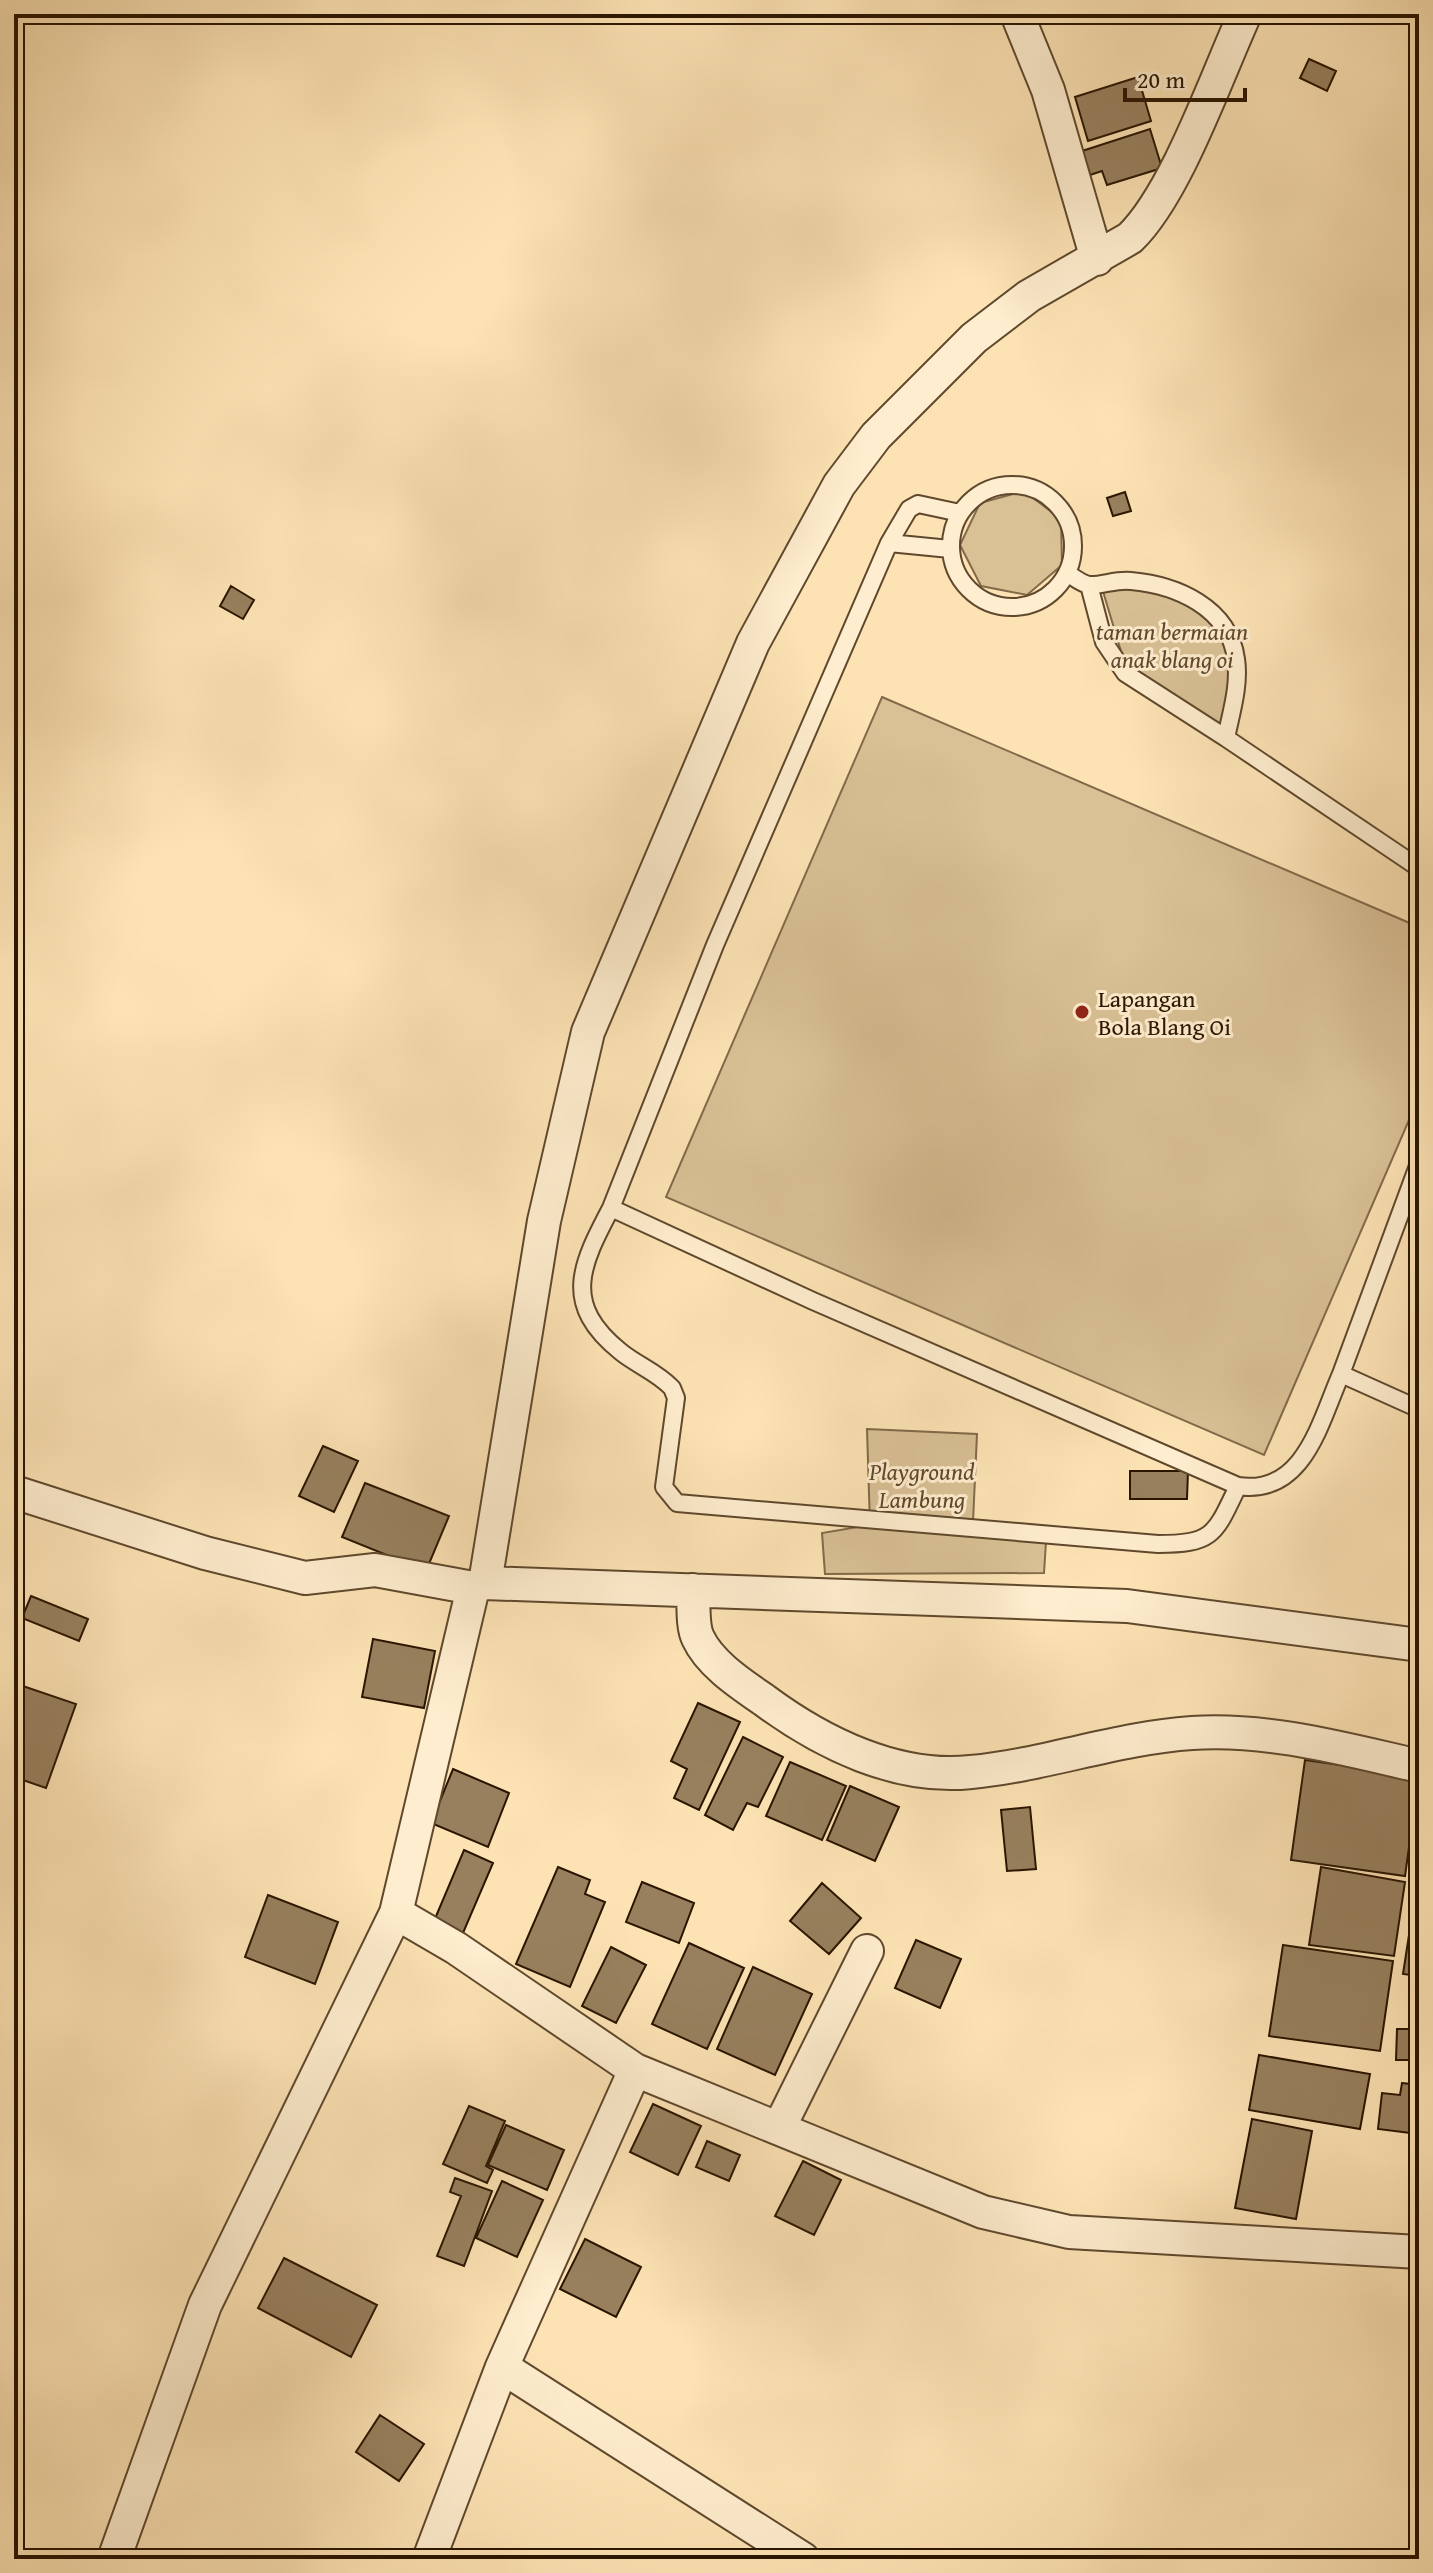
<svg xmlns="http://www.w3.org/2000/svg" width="1433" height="2573" viewBox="0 0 1433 2573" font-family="'Gentium Book Plus',serif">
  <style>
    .green { fill: #d9c095; stroke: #826a4a; stroke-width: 2 }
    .building { fill: #98805e; stroke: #2a1500; stroke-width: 2 }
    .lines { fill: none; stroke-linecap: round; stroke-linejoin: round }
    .service-casing { stroke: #5f482d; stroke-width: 20 }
    .minor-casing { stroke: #5f482d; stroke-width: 36 }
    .service { stroke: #feedce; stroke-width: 16 }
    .minor { stroke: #feedce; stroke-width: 32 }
    .poi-dot { fill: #8f2418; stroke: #feedce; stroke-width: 3 }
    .labels { text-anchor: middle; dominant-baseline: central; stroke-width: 6; stroke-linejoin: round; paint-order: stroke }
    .park-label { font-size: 24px; font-style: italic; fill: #5f482d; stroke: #feedce }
    .poi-label { font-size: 24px; fill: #2a1500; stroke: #feedce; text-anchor: start }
  </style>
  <rect width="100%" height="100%" fill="#fde3b4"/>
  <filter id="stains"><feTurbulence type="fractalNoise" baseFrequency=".0025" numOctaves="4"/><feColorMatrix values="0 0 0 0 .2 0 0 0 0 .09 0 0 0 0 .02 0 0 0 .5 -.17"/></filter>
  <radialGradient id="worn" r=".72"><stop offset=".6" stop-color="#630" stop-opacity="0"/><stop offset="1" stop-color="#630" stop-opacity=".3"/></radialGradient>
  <!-- green -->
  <path class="green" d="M1024 491 1061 519 1062 565 1027 595 981 586 960 545 980 503Z
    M1160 587 1214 617 1235 660 1227 732 1126 668 1102 588Z
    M882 697 1419 927V1097L1264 1455 666 1197Z
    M867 1429 977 1434 973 1522 1047 1526 1044 1573 825 1574 822 1533 870 1525Z"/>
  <!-- building -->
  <path class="building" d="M1309 59 1336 71 1327 91 1300 78Z
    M1138 77 1151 121 1088 141 1075 97Z
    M1150 129 1162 168 1107 185 1102 171 1087 176 1079 152Z
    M1125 492 1131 511 1113 516 1107 498Z
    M231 586 254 600 243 619 220 606Z
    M323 1446 358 1461 334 1512 299 1496Z
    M1130 1471H1188L1187 1499H1130Z
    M365 1483 449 1516 426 1571 342 1537Z
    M31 1596 88 1619 79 1641 22 1618Z
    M373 1639 435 1651 424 1708 362 1697Z
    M14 1683 76 1704 46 1788 14 1777Z
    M698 1703 740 1722 699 1810 674 1798 687 1769 671 1761Z
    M743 1737 783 1757 758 1807 747 1803 733 1830 705 1815Z
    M1305 1760 1419 1776 1405 1876 1291 1860Z
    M790 1762 846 1786 822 1840 766 1816Z
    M453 1769 509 1793 488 1847 431 1823Z
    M850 1786 899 1807 875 1861 827 1840Z
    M1030 1807 1036 1869 1007 1871 1001 1810Z
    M464 1850 493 1863 463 1933 434 1921Z
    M558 1867 590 1880 585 1894 605 1902 570 1987 516 1964Z
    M1321 1867 1405 1882 1394 1956 1309 1945Z
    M642 1882 694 1903 679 1943 626 1922Z
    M822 1883 861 1918 829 1954 790 1921Z
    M268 1895 338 1922 315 1984 245 1957Z
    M1409 1935 1419 1937V1976L1403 1974Z
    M916 1940 961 1959 940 2008 895 1988Z
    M689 1943 744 1968 707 2049 652 2024Z
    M1283 1945 1393 1961 1380 2051 1269 2036Z
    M611 1947 646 1965 616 2023 582 2006Z
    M753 1967 812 1994 775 2075 717 2049Z
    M1397 2029H1419V2060H1396Z
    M1259 2055 1370 2074 1360 2129 1249 2110Z
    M1402 2083 1419 2085V2134L1378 2129 1382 2093 1400 2095Z
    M653 2104 701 2126 678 2175 630 2152Z
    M469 2106 505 2121 486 2166 493 2170 487 2183 443 2164Z
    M1252 2119 1312 2131 1296 2219 1235 2208Z
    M506 2125 564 2150 547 2190 488 2165Z
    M707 2141 740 2155 729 2181 696 2167Z
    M803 2161 841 2180 814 2235 775 2216Z
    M455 2178 492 2191 464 2266 437 2256 461 2196 450 2192Z
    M502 2181 543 2200 517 2257 476 2238Z
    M585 2239 641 2267 616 2317 560 2289Z
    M284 2258 377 2305 351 2357 258 2308Z
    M380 2415 424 2444 399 2481 356 2452Z"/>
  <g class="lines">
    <defs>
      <path id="service" d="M951 546a61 61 0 1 1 122 0a61 61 0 1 1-122 0Z
        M960 513 918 504 909 509 889 543 715 945 611 1208 813 1301 1238 1486C1304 1496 1320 1422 1341 1374L1419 1409
        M889 543 950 549
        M1067 573C1072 576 1082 584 1089 585 1101 586 1117 579 1131 581 1176 585 1229 607 1236 659 1240 685 1231 713 1226 738L1419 868
        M1089 585 1104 642 1125 673 1226 738
        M611 1208C581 1265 561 1304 621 1352 637 1365 657 1372 672 1388L676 1398 664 1487 677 1503 1158 1544C1214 1544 1215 1534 1238 1486
        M1341 1374 1419 1163"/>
      <path id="minor" d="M1017 14 1048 90 1097 259
        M14 1492 205 1553 305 1578 375 1570 473 1588 485 1583 1127 1606 1419 1645
        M485 1583 544 1221 588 1032 753 643 839 485 876 436 974 338 1029 296 1130 238C1176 194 1217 75 1245 14
        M693 1590C694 1604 692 1626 698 1638 710 1664 741 1684 764 1700 822 1743 897 1780 971 1772 1045 1765 1117 1738 1192 1733 1269 1728 1344 1749 1419 1766
        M396 1913 456 1948 635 2070 983 2212 1069 2232 1419 2252
        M779 2128 867 1951
        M502 2367 803 2559
        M114 2559 205 2305 396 1913 473 1588
        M429 2559 502 2367 635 2070"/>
    </defs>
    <!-- service casing -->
    <use href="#service" class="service-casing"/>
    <!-- minor casing -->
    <use href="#minor" class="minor-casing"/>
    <!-- service -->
    <use href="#service" class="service"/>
    <!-- minor -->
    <use href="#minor" class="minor"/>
  </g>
  <!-- markers -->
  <circle class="poi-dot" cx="1082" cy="1012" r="8"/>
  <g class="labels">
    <!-- park labels -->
    <g class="park-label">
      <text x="1172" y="631">taman bermaian<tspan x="1172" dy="28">anak blang oi</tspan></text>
      <text x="922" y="1471">Playground<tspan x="922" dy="28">Lambung</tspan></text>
    </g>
    <!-- poi labels -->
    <g class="poi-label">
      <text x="1098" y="998">Lapangan<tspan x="1098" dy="28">Bola Blang Oi</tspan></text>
    </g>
  </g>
  <!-- margin -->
  <rect width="1433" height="2573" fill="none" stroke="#fde3b4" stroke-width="48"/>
  <rect x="16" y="16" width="1401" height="2541" fill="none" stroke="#2a1500" stroke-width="4"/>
  <rect x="24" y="24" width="1385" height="2525" fill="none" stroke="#2a1500" stroke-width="2"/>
  <!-- scale -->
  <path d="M1125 88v12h120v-12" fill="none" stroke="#2a1500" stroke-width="4"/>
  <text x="1137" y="88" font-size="24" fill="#2a1500" stroke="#feedce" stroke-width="6" paint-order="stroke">20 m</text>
  <rect width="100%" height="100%" filter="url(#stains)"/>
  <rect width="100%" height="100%" fill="url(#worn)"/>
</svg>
